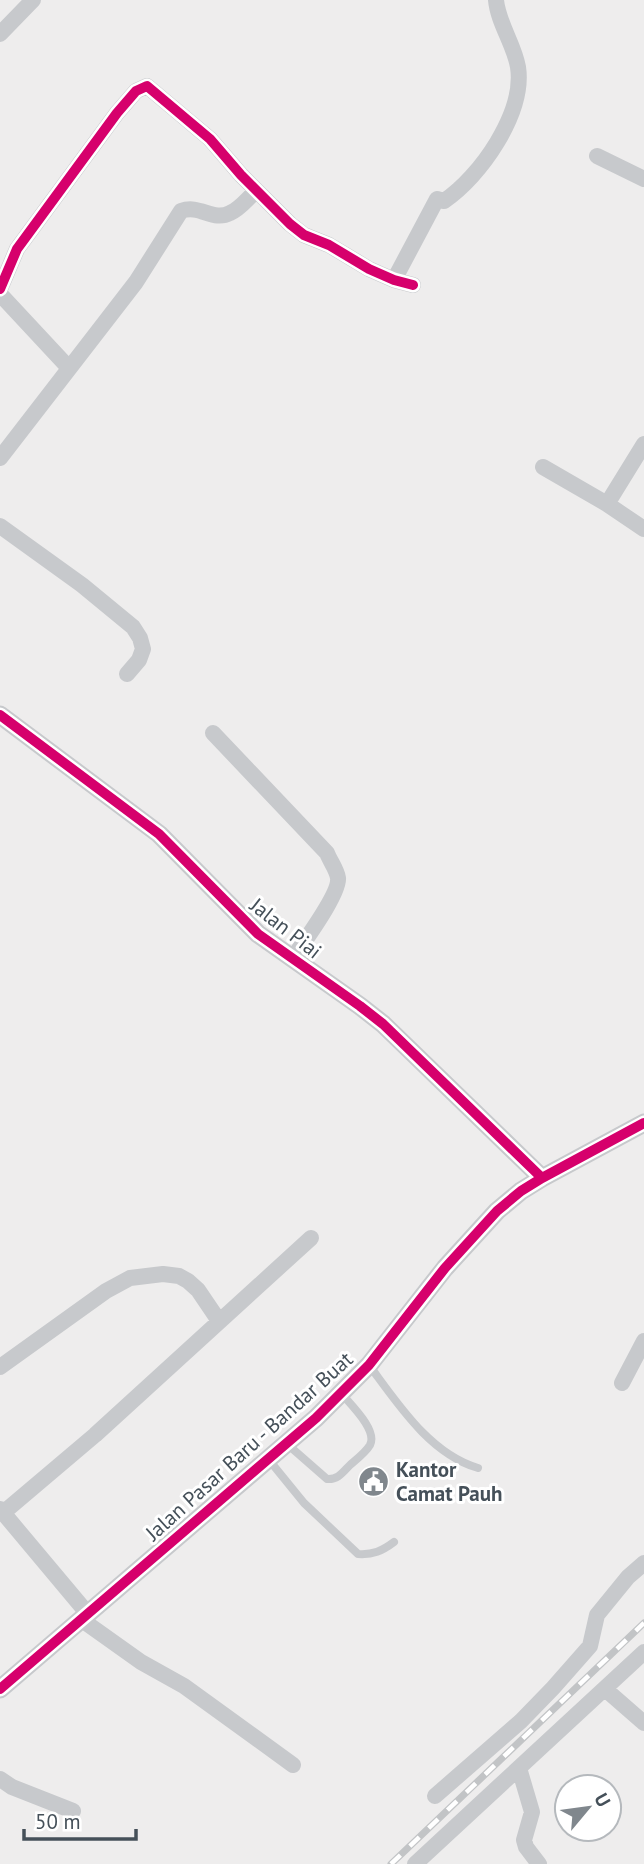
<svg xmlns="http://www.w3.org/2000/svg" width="644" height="1864" viewBox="0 0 644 1864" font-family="'PT Sans',sans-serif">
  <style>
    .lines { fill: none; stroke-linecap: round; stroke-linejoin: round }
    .service { stroke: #c7c9cc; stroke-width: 8 }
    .minor { stroke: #c7c9cc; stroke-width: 16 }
    .tertiary { stroke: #c7c9cc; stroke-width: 19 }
    .rail-casing { stroke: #c2c4c6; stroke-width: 7 }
    .rail { stroke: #fff; stroke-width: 4.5; stroke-dasharray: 13; stroke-linecap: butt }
    .cycleway-casing { stroke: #fff; stroke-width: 15 }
    .cycleway { stroke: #d6006c; stroke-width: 10 }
    .labels { text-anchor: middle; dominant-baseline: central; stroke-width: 6; stroke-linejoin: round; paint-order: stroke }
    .street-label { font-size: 21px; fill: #455059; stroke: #fff }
    .poi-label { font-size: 21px; font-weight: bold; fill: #455059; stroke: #fff; text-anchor: start }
  </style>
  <rect width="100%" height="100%" fill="#eeeded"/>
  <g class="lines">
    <!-- service -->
    <path class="service" d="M369 1365C398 1404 430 1454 478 1468
      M287 1444 327 1479C338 1480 343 1472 350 1465 357 1459 366 1452 370 1445 378 1430 350 1404 341 1393
      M269 1460 304 1503 358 1554C373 1555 382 1551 394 1542"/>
    <!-- minor -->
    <path class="minor" d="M0 34 33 0
      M597 156 644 179
      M394 280 437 199 444 201C480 177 525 113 518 67 514 44 498 23 496 0
      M0 289 17 249 117 113 136 91 147 86 210 139 241 175 290 224 304 235 329 245 369 269 394 280 413 285
      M0 294 68 367
      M0 458 136 282 181 211C200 204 213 222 230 213 240 209 248 198 256 191
      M543 467 607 504 644 529
      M607 504 644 444
      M0 526 82 585 133 627 140 638 143 649 139 660 127 674
      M213 733 327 853C330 861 337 870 338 878 340 893 302 945 292 959
      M0 1367 106 1291 130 1278 163 1274 179 1276 188 1281 198 1290 219 1321
      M622 1383 644 1341
      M0 1509 88 1614
      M3 1513 95 1435 311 1238
      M82 1620 141 1662 184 1686 293 1765
      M605 1689 644 1723
      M519 1768 532 1812 524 1840 526 1847 539 1864
      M0 1779 12 1787 73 1811
      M435 1796 521 1721 553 1688 590 1646 597 1615 628 1577 644 1563
      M415 1864 644 1652"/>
    <!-- tertiary -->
    <path class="tertiary" d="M0 715 159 834 258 934 360 1006 383 1024 542 1178
      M0 1689 316 1418 369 1365 445 1268 497 1211 521 1191 542 1178 644 1123"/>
    <defs>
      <path id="rail" d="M391 1864 644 1623"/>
    </defs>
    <!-- rail casing -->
    <use href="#rail" class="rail-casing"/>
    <!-- rail -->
    <use href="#rail" class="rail"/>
    <defs>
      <path id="cycleway" d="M0 289 17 249 117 113 136 91 147 86 210 139 241 175 290 224 304 235 329 245 369 269 394 280 413 285
        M0 715 159 834 258 934 360 1006 383 1024 542 1178
        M0 1689 316 1418 369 1365 445 1268 497 1211 521 1191 542 1178 644 1123"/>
    </defs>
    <!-- cycleway casing -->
    <use href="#cycleway" class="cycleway-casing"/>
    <!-- cycleway -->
    <use href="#cycleway" class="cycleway"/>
  </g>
  <!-- icons -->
  <defs>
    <symbol id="civic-disc" viewBox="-11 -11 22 22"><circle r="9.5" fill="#80878d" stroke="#fff"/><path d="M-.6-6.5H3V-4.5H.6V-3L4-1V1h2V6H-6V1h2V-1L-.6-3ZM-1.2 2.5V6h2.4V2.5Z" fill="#fff"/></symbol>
  </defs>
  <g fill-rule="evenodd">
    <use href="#civic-disc" x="356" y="1464" width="35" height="35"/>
  </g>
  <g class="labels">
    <!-- street labels -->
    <g class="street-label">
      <text transform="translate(286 928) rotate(38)">Jalan Piai</text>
      <text transform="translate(249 1446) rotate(-42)">Jalan Pasar Baru - Bandar Buat</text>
    </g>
    <!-- poi labels -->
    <g class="poi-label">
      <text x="396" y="1469">Kantor<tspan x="396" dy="24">Camat Pauh</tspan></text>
    </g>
  </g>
  <!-- north arrow -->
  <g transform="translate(588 1808) rotate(61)"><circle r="33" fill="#ffffff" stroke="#b5b9bd" stroke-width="2"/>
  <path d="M0-5L12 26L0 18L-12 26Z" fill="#80878d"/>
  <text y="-10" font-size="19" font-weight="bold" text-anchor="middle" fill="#455059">U</text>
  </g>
  <!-- scale -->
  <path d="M24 1829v10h112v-10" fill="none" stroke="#455059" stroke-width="3.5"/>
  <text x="35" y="1829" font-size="21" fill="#455059" stroke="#ffffff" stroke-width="5" paint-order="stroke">50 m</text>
</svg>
